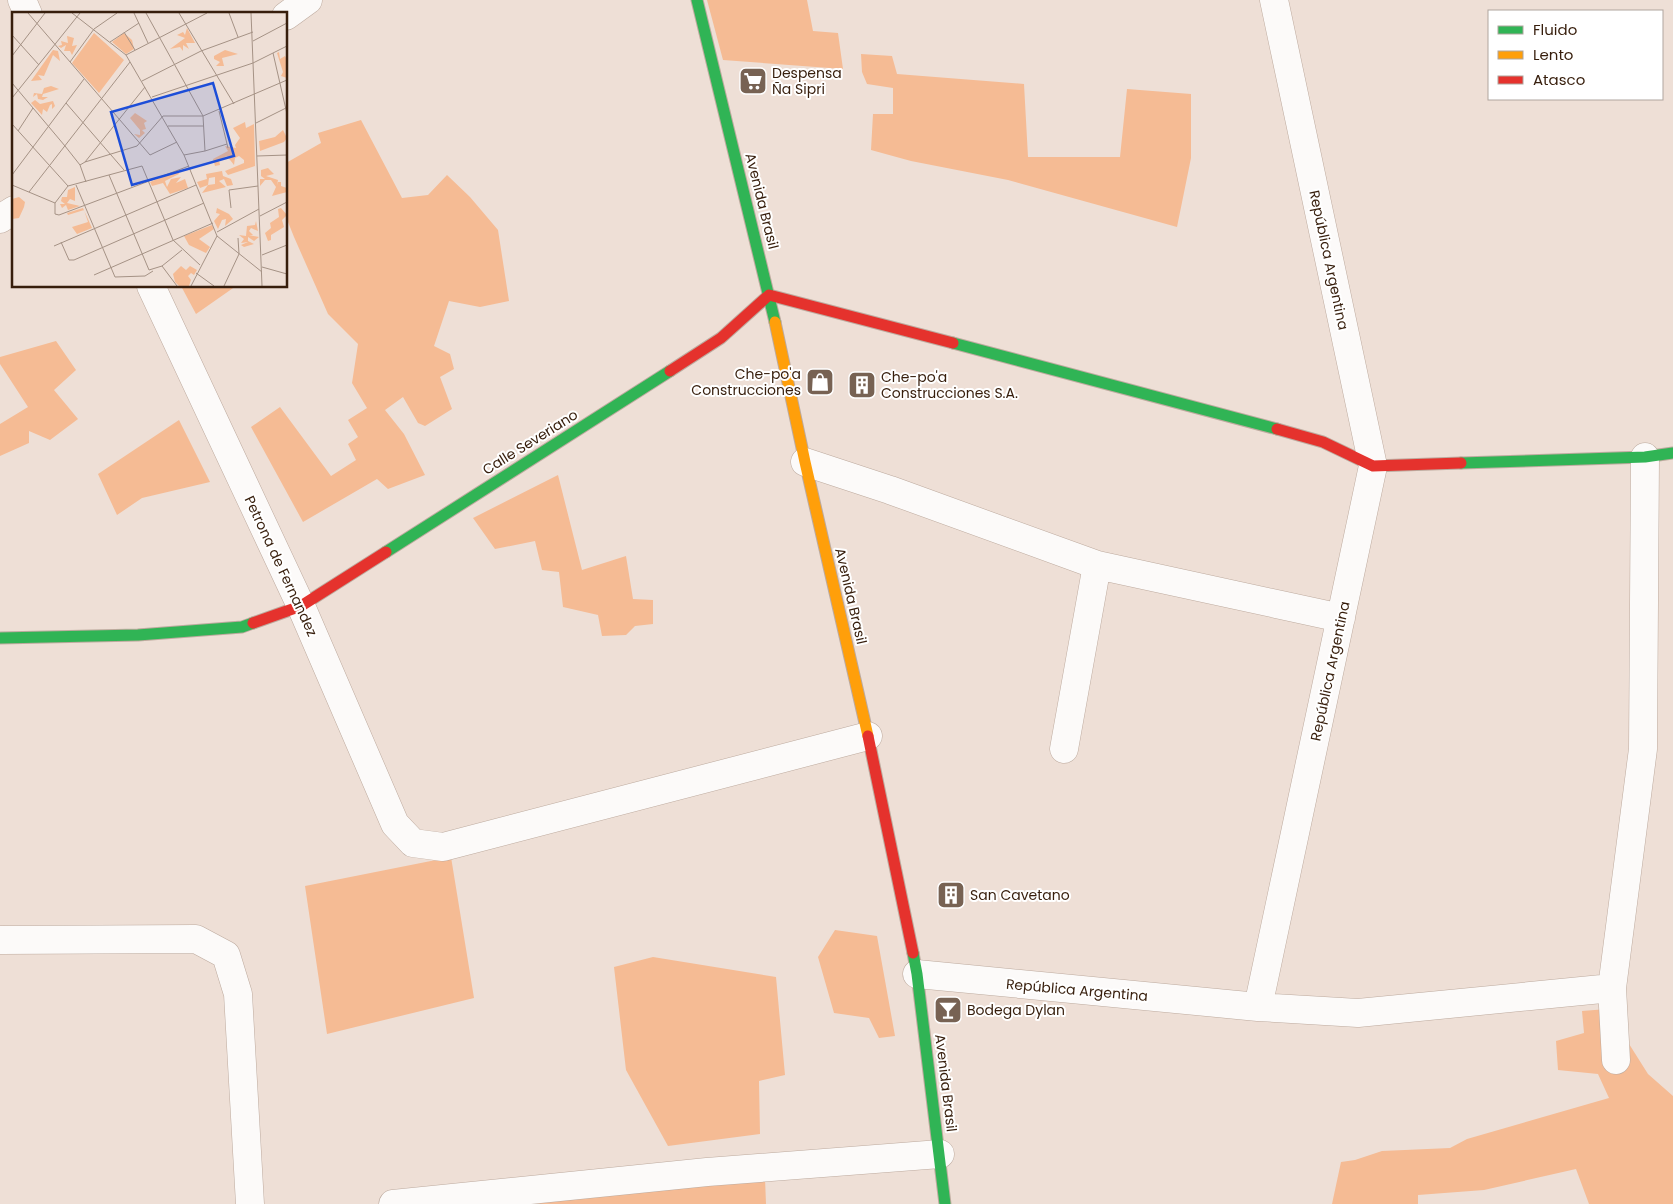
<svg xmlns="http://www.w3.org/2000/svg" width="1673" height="1204" viewBox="0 0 1673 1204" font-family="Poppins,sans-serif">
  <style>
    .green { fill: #f5bb94 }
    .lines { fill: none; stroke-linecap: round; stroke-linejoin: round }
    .street-casing { stroke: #bdaa9e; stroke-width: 29 }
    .fast-casing { stroke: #bdaa9e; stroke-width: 13 }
    .slow-casing { stroke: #bdaa9e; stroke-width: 13 }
    .jam-casing { stroke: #bdaa9e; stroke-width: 13 }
    .street { stroke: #fcfaf9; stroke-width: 28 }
    .fast { stroke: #30b455; stroke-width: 11 }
    .slow { stroke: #ff9f0a; stroke-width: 11 }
    .jam { stroke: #e5322d; stroke-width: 11 }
    .labels { text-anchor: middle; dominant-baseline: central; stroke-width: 4; stroke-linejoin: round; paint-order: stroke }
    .poi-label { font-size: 14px; fill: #371e0c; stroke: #fff; text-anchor: start }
    .street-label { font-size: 14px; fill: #371e0c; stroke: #fff }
    .inset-road { fill: none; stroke: #a59285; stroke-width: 1 }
    .view { fill: #1d4ed8; fill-opacity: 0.15; stroke: #1d4ed8; stroke-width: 2.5 }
    .inset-edge { fill: none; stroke: #371e0c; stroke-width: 2.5 }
  </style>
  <rect width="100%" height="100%" fill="#eedfd6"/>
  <!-- green -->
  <path class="green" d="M707 0H807L813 31 838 33 843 69 723 60Z
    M861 54 892 56 897 74 1024 84 1028 157H1120L1127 89 1191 94V158L1177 227 1008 180 911 161 871 150 873 114H893V88L867 84 862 72Z
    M361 120 402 198 428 195 447 175 470 197 498 230 509 301 480 307 449 301 434 346 450 354 454 369 440 377 452 409 425 426 418 423 403 397 385 410 404 434 425 475 388 489 377 479 303 522 251 427 280 407 331 476 356 460 348 444 358 437 348 420 367 408 352 383 358 344 328 314 294 237 286 217V163L321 143 318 133Z
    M181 286H236L196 314Z
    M56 341 76 370 54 390 78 419 50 440 29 431V443L0 456V424L28 407 0 364V357Z
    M179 420 210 482 142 498 117 515 98 474Z
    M558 475 582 570 626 556 633 599 653 600V624L635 626 626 635 602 636 598 615 563 607 559 572 542 570 535 541 495 549 473 518Z
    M451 857 474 998 327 1034 305 886Z
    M835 930 877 936 895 1036 879 1038 869 1018 834 1013 818 957Z
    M653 957 776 977 785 1075 759 1081 760 1134 668 1146 626 1070 614 967Z
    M1607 1009 1648 1074 1673 1096V1204H1589L1576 1169 1484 1190 1418 1195V1204H1332L1341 1162 1355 1160 1382 1151 1450 1148 1467 1139 1609 1098 1598 1074 1558 1070 1556 1041 1584 1033 1582 1011Z
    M765 1178 766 1204H531Z"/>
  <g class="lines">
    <defs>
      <path id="street" d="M22 0 28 14
        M286 16 308 0
        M0 219 14 210
        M151 286 301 606 395 824 413 843 443 847 868 736
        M805 462 890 490 1097 565 1341 618
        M1064 749 1097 565
        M0 940 196 939 226 955 238 994 250 1204
        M917 974 1258 1007 1373 466 1274 0
        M1258 1007 1358 1013 1612 988
        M1616 1060 1612 988 1643 749 1645 457
        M393 1204 707 1172 940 1154"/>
      <path id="fast" d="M697 0 775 322
        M953 343 1277 429
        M1461 463 1645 457 1673 453
        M386 552 670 371
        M0 638 138 635 242 627 253 623
        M913 953 917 974 945 1204"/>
      <path id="slow" d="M775 322 805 462 868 736"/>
      <path id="jam" d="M670 371 721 338 769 295 953 343
        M1277 429 1323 442 1373 466 1461 463
        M253 623 301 606 386 552
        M868 736 913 953"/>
    </defs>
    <!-- street casing -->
    <use href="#street" class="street-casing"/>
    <!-- fast casing -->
    <use href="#fast" class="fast-casing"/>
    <!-- slow casing -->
    <use href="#slow" class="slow-casing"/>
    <!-- jam casing -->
    <use href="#jam" class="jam-casing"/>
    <!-- street -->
    <use href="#street" class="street"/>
    <!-- fast -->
    <use href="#fast" class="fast"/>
    <!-- slow -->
    <use href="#slow" class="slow"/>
    <!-- jam -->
    <use href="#jam" class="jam"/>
  </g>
  <!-- icons -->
  <defs>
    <symbol id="supermarket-square" viewBox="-11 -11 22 22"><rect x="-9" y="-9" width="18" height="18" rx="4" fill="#776253" stroke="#fff"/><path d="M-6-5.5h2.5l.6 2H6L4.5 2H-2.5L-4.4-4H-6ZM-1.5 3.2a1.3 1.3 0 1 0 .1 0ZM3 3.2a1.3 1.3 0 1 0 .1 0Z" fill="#fff"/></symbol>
    <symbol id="shop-square" viewBox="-11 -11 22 22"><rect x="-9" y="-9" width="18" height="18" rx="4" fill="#776253" stroke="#fff"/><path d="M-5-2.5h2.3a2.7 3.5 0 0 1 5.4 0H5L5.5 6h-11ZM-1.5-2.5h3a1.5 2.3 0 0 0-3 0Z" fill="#fff"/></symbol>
    <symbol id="building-square" viewBox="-11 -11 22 22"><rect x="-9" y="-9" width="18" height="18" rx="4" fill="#776253" stroke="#fff"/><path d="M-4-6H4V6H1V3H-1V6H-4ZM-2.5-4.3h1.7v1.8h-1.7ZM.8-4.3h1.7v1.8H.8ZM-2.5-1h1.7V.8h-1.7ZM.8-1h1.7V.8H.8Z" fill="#fff"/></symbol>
    <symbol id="bar-square" viewBox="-11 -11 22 22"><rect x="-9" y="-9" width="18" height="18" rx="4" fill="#776253" stroke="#fff"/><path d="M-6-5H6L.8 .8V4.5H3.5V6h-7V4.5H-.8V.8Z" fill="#fff"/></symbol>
  </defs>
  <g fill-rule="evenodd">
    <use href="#supermarket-square" x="737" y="65" width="32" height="32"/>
    <use href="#shop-square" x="804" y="366" width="32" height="32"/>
    <use href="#building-square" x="846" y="369" width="32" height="32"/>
    <use href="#building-square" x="935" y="879" width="32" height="32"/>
    <use href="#bar-square" x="932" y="994" width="32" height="32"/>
  </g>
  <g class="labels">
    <!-- poi labels -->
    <g class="poi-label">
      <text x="772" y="73">Despensa<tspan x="772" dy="16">Ña Sipri</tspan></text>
      <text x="801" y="374" text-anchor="end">Che-po'a<tspan x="801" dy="16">Construcciones</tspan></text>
      <text x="881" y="377">Che-po'a<tspan x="881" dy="16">Construcciones S.A.</tspan></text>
      <text x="970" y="895">San Cavetano</text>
      <text x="967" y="1010">Bodega Dylan</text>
    </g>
    <!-- street labels -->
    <g class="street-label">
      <text transform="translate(762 201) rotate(76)">Avenida Brasil</text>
      <text transform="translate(1329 260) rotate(78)">República Argentina</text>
      <text transform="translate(530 442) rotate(-32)">Calle Severiano</text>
      <text transform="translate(281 566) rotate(65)">Petrona de Fernandez</text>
      <text transform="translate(851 596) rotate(77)">Avenida Brasil</text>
      <text transform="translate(1330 671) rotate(-78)">República Argentina</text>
      <text transform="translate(1077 990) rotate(5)">República Argentina</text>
      <text transform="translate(946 1083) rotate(83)">Avenida Brasil</text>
    </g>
  </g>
  <!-- overview -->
  <g transform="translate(12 12)">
    <rect width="275" height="275" fill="#eedfd6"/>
    <path d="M175 16 183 31H174L177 37 171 33V39L168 35 158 37 173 26 165 23 171 20 173 23ZM82 21 112 48 87 81 60 51ZM112 21 120 28 122 37 114 42 100 30ZM55 24 62 26 60 34 65 33 60 43 58 39H52L54 33 49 36 46 34 50 33 49 29 56 31ZM41 38 46 39 48 49 41 43 32 64 26 63 30 68 19 69ZM213 38 226 42 210 46 212 54H204L208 50 202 47V44ZM267 40 268 47 273 44 275 48V66L269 64 271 60 265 41ZM39 74 47 77 31 82 30 85H36L31 88 26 87 25 82 21 85 22 81 30 82 32 76ZM23 88 28 92 41 89 43 94 40 97V92L38 93 35 100 31 97 30 103 19 91ZM123 101 135 109 132 111 134 117 130 118 133 121 127 126 122 122 128 123V118L118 106ZM233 110 234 116 242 112 243 154 216 163 213 159 232 151V148L227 144 223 146 222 153 215 144 207 148 208 153 203 154 201 147 216 139 213 134 224 136 223 133 228 126 221 116ZM271 118 275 126 272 130 248 139 247 129 263 125ZM256 156 262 162 254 164 266 168 265 173 266 170H269V174L275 176V180L260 184 264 175 259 168H253L248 174V167H253L249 164V158ZM166 158 167 162 153 169 155 175 159 167 169 165 164 171 173 167 176 176 158 182 151 171 140 174 138 170ZM210 159 211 164 219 167 221 173 215 174 212 167 207 169 214 175 190 181 196 173 203 172V165L197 166 196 173 188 176 185 170 195 167 194 162ZM63 175V189L58 187 55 191 68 194 56 198 54 193 50 196 48 192H53L49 189 50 185H55L56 178ZM7 185 13 190 12 195 7 206 0 207V187ZM71 196 80 216 65 222 60 215 76 210 72 198 56 203 55 201ZM205 196 217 202 221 207 213 214 214 207 210 208 206 217 202 209 208 202 204 201ZM269 196 275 203 270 208 272 215 259 223V228L256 229 253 221 259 216 258 211 267 205 266 197ZM244 209 246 219 239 216 237 219 241 223H237L247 225 242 229 236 225V229L242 232 232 235 229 233 236 230 229 231 232 227 227 223 234 224 235 214 243 213ZM200 213 202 217 187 227 198 235 194 241 177 233 172 224ZM169 254 174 258 178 254 185 258 182 263 179 261 176 264 179 268 177 274H167L163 270 161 262Z" fill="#f5bb94"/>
    <path class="inset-road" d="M16 1 138 143 165 130M60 1 114 43 172 143 205 224 250 260M122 1 136 31M134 1 191 104 193 139 172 143M167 1 222 92M217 1 226 25M239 1 250 274M112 20 123 38M0 23 27 53M241 29 275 11M98 30 127 11M261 41 275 102M114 43 195 1M0 44 33 1M58 50 82 17 105 1M130 69 189 39 241 20M0 71 53 134 68 153 74 170M140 85 241 51 275 34M0 86 68 1M54 91 112 158M207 99 216 136M244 111 274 96M0 112 56 174M156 114H192M6 119 21 96M193 139 215 132M245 144 275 143V147M73 150 125 134 151 104H191L275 68M68 153 73 150 133 75M0 163 72 67M97 163 137 258 150 254 170 238M0 173 43 191 56 174 130 154 161 228 188 253M64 173 103 265 133 264 141 259M17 180 118 50M43 191V202L47 203 177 154M219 196 217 178 246 174M248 204 275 190M205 220 247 197M49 230 57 248H62L192 191M42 234 184 173M250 243 275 233M150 254 165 274M250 255 275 262M184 261 202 274M82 263 201 211M179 274 205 224M212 274 227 242 226 226"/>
    <path class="view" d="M201 71 222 144 120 173 99 100Z"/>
    <rect width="275" height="275" class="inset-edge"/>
  </g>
  <!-- legend -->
  <rect x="1488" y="10" width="175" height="90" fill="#ffffff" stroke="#afa59e"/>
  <rect x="1498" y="26" width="25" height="8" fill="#30b455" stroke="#afa59e"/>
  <text x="1533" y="35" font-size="15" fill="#371e0c">Fluido</text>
  <rect x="1498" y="51" width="25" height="8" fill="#ff9f0a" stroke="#afa59e"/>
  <text x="1533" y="60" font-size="15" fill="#371e0c">Lento</text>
  <rect x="1498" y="76" width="25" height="8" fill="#e5322d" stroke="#afa59e"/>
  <text x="1533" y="85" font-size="15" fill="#371e0c">Atasco</text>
</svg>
